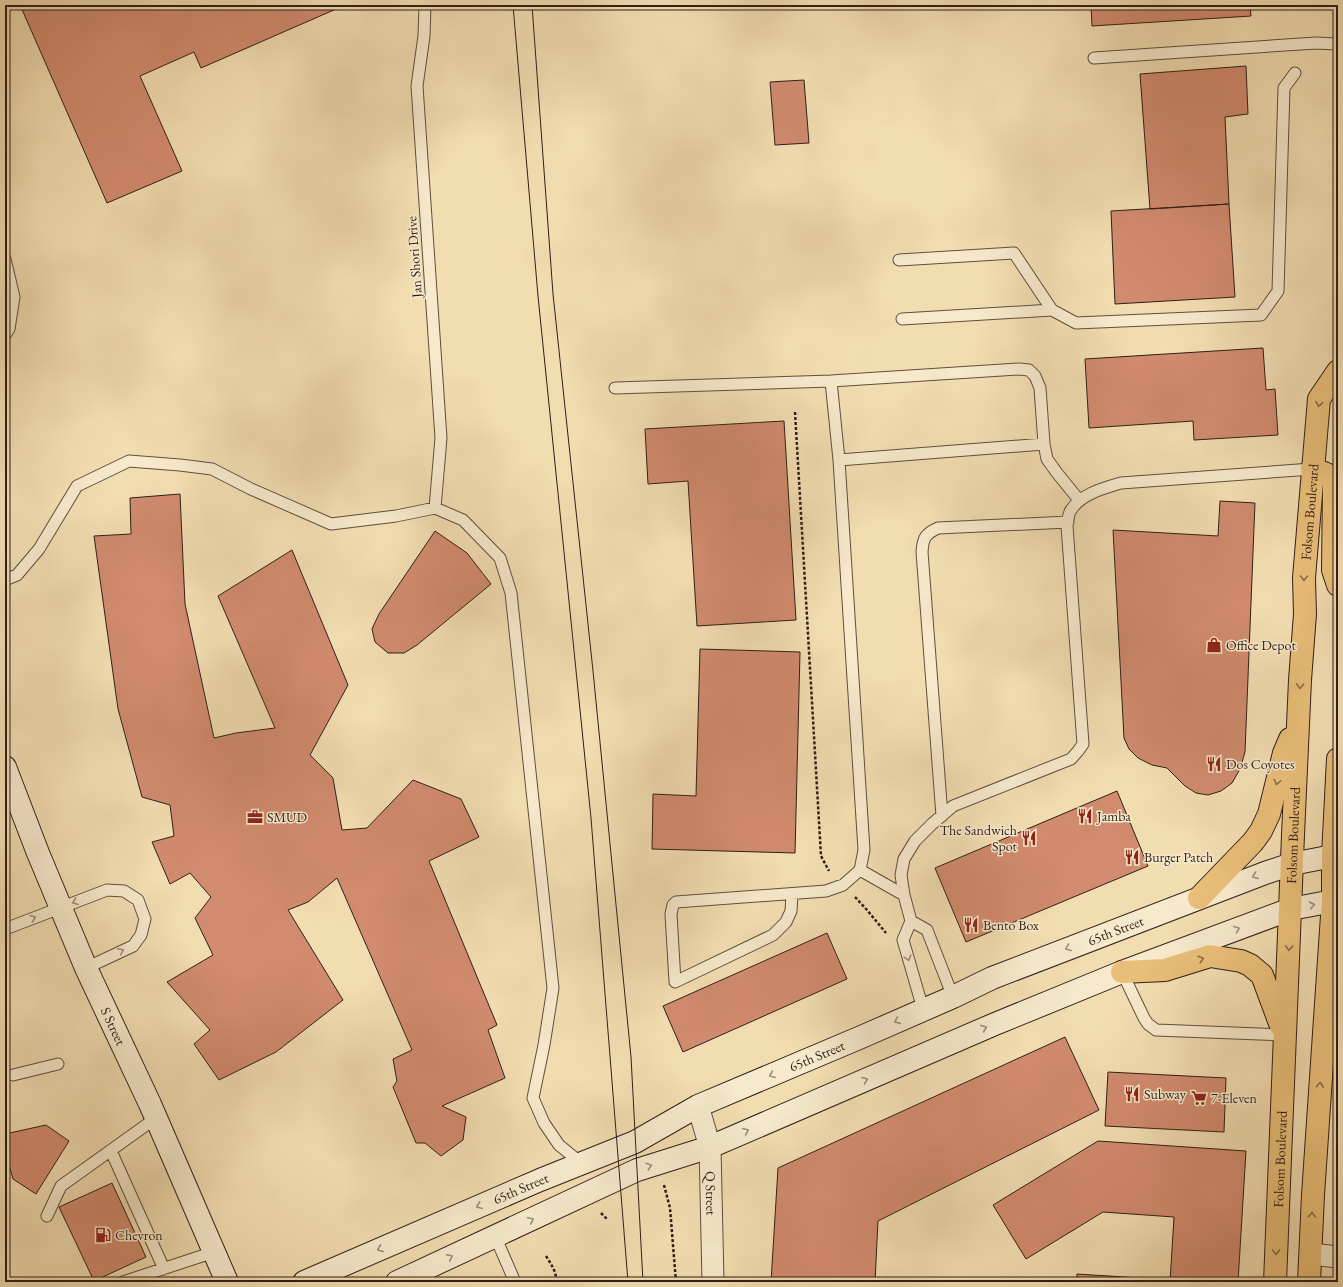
<svg xmlns="http://www.w3.org/2000/svg" width="1343" height="1287" viewBox="0 0 1343 1287" font-family="'EB Garamond',serif">
  <style>
    .building { fill: #d18b6e; stroke: #2f1f19 }
    .lines { fill: none; stroke-linecap: round; stroke-linejoin: round }
    .lane-casing { stroke: #604e3f; stroke-width: 13 }
    .street-casing { stroke: #604e3f; stroke-width: 23 }
    .secondary-casing { stroke: #2f1f19; stroke-width: 24 }
    .primary-casing { stroke: #2f1f19; stroke-width: 24 }
    .path { stroke: #2f1f19; stroke-width: 2.5; stroke-dasharray: 3 2; stroke-linecap: butt }
    .lane { stroke: #f7e9cc; stroke-width: 11 }
    .street { stroke: #f7e9cc; stroke-width: 21 }
    .secondary { stroke: #f7e9cc; stroke-width: 22 }
    .primary { stroke: #e9be78; stroke-width: 22 }
    .tram { stroke: #2f1f19; stroke-width: 1 }
    .oneway { stroke: #8c6e48 }
    .oneway2 { stroke: #9d8e7b }
    .labels { text-anchor: middle; dominant-baseline: central; stroke-width: 3; stroke-linejoin: round; paint-order: stroke }
    .street-label { font-size: 14px; fill: #2f1f19; stroke: #f7e9cc }
    .poi-label { font-size: 14px; fill: #2f1f19; stroke: #f7e9cc; text-anchor: start }
  </style>
  <rect width="100%" height="100%" fill="#f2ddb1"/>
  <filter id="stains"><feTurbulence type="fractalNoise" baseFrequency=".005" numOctaves="4"/><feColorMatrix values="0 0 0 0 .2 0 0 0 0 .09 0 0 0 0 .02 0 0 0 .5 -.17"/></filter>
  <radialGradient id="worn" r=".72"><stop offset=".6" stop-color="#630" stop-opacity="0"/><stop offset="1" stop-color="#630" stop-opacity=".3"/></radialGradient>
  <!-- building -->
  <path class="building" d="M20 5H342L343 6 201 68 194 52 140 76 182 171 107 203Z
    M1091 5H1250L1251 16 1092 26Z
    M1246 66 1248 114 1225 117 1229 204 1150 209 1140 74Z
    M804 80 809 143 775 145 770 82Z
    M1229 204 1235 297 1115 304 1111 211Z
    M1263 348 1266 390 1275 389 1278 435 1194 440 1193 421 1089 428 1085 359Z
    M784 421 796 620 697 626 688 481 648 484 645 429Z
    M180 494 185 604 214 738 236 733 275 728 218 596 292 550 348 685 310 755 333 778 342 830 367 828 413 780 461 799 479 837 429 861 497 1025 488 1030 505 1078 442 1106 466 1117 463 1140 441 1156 425 1143H416L393 1087 397 1081 393 1059 412 1050 337 878 308 902 288 910 343 1000 276 1052 219 1080 194 1044 210 1030 167 982 213 955 195 918 211 897 190 873 170 884 152 842 174 836 170 805 142 797 118 709 94 536 131 534 130 498Z
    M1220 501 1255 503 1245 752 1240 769 1232 783 1221 791 1208 795 1196 793 1185 786 1167 768 1152 765 1138 758 1129 749 1124 738 1113 530 1218 536Z
    M435 531 467 553 491 584 417 645 404 653H388L375 642 372 629 379 614Z
    M700 649 800 652 795 853 652 849 653 794 696 796Z
    M1117 791 1148 866 966 942 935 868Z
    M827 933 847 979 683 1052 663 1006Z
    M1065 1037 1099 1110 878 1221 875 1282H771L778 1168Z
    M1108 1072 1226 1078 1224 1132 1105 1126Z
    M46 1125 69 1141 36 1194 13 1179 5 1151V1134Z
    M1098 1141 1246 1151 1238 1282H1170L1174 1217 1103 1212 1026 1259 993 1205Z
    M112 1183 146 1257 94 1281 59 1207Z
    M1077 1274 1156 1279V1282H1077Z"/>
  <g class="lines">
    <defs>
      <path id="lane" d="M425 5 424 36 417 86 441 438 435 508
        M1094 58 1316 43 1338 44
        M5 259 14 297 9 329 5 335
        M899 260 1014 253 1052 310 902 319
        M1052 310 1076 323 1261 315 1278 291 1284 88 1295 73
        M831 381 1019 369 1029 370 1035 376 1040 388 1044 444 1047 459 1057 473 1079 500
        M615 388 831 381 839 460 864 850 860 870 843 885 826 891 676 902 673 905 671 914 675 982 773 935 786 922 791 911 792 894
        M839 460 1044 444
        M5 580 17 575 39 549 77 486 129 461 180 465 212 469 251 489 331 524 396 516 435 508 463 520 500 558 511 593 553 988 544 1045 533 1098 544 1123 559 1145 581 1163
        M942 816 922 552C923 538 925 534 938 528L1068 522
        M860 870 904 895
        M911 921 927 930 953 997
        M5 929 107 890 124 891 138 900 145 919 141 935 133 946 86 968
        M1122 972 1144 1018 1148 1024 1156 1030 1284 1035
        M923 1009 903 940 911 921 904 895 901 875 904 859 915 841 932 824 953 806 1071 759 1078 751 1083 744 1067 526C1068 521 1068 514 1071 510 1081 494 1104 488 1121 483L1312 469
        M13 1075 58 1064
        M111 1151 164 1269
        M47 1216 61 1186 156 1118
        M495 1236 515 1282
        M123 1282 214 1252"/>
      <g id="street">
        <path id="s1" d="M698 1106 710 1147 713 1282"/>
        <path d="M1311 1254 1338 1257"/>
      </g>
      <g id="secondary">
        <path id="s2" d="M5 767 38 853 86 968 150 1104 227 1282"/>
        <path id="s3" d="M304 1282 540 1180 635 1142 698 1106 859 1038 953 997 992 978 1265 873 1292 864 1338 855"/>
        <path d="M397 1282 637 1170 710 1147 995 1024 1122 972 1291 909 1338 900"/>
      </g>
      <g id="primary">
        <path d="M1312 469C1321 472 1330 473 1334 482L1333 570 1338 585"/>
        <path d="M1199 898 1253 842 1261 831 1269 814 1284 753 1290 739"/>
        <path d="M1122 972 1165 970 1210 956 1241 961 1250 965 1262 975 1281 1026"/>
        <path id="s4" d="M1275 1282 1293 835 1300 680 1305 614 1304 578 1319 399 1338 371"/>
        <path d="M1309 1282 1313 1195 1333 901V855L1338 759"/>
      </g>
    </defs>
    <!-- lane casing -->
    <use href="#lane" class="lane-casing"/>
    <!-- street casing -->
    <use href="#street" class="street-casing"/>
    <!-- secondary casing -->
    <use href="#secondary" class="secondary-casing"/>
    <!-- primary casing -->
    <use href="#primary" class="primary-casing"/>
    <!-- path -->
    <path class="path" d="M795 412 821 856 829 871
      M855 897 867 910 886 933
      M664 1185 670 1208 676 1282
      M601 1213 608 1220
      M546 1256C551 1264 557 1272 556 1282"/>
    <!-- lane -->
    <use href="#lane" class="lane"/>
    <!-- street -->
    <use href="#street" class="street"/>
    <!-- secondary -->
    <use href="#secondary" class="secondary"/>
    <!-- primary -->
    <use href="#primary" class="primary"/>
    <!-- tram -->
    <path class="tram" d="M513 5 538 296 591 818 628 1282
      M532 5 553 294 593 671 631 1057 643 1282"/>
  </g>
  <!-- one-way arrows -->
  <defs><path id="oneway-chevron" d="M-2-3.5L2.5 0L-2 3.5" fill="none" stroke-width="1.6" stroke-linecap="round" stroke-linejoin="round"/></defs>
  <g class="oneway">
    <use href="#oneway-chevron" transform="translate(1319 404) rotate(100)"/>
    <use href="#oneway-chevron" transform="translate(1304 578) rotate(91)"/>
    <use href="#oneway-chevron" transform="translate(1300 686) rotate(93)"/>
    <use href="#oneway-chevron" transform="translate(1277 782) rotate(104)"/>
    <use href="#oneway-chevron" transform="translate(1289 948) rotate(93)"/>
    <use href="#oneway-chevron" transform="translate(1201 959) rotate(-17)"/>
    <use href="#oneway-chevron" transform="translate(1320 1085) rotate(-86)"/>
    <use href="#oneway-chevron" transform="translate(1312 1215) rotate(-88)"/>
    <use href="#oneway-chevron" transform="translate(1276 1252) rotate(92)"/>
  </g>
  <g class="oneway2">
    <use href="#oneway-chevron" transform="translate(1255 876) rotate(159)"/>
    <use href="#oneway-chevron" transform="translate(75 902) rotate(160)"/>
    <use href="#oneway-chevron" transform="translate(1312 905) rotate(-11)"/>
    <use href="#oneway-chevron" transform="translate(33 918) rotate(-21)"/>
    <use href="#oneway-chevron" transform="translate(1237 929) rotate(-20)"/>
    <use href="#oneway-chevron" transform="translate(1068 948) rotate(159)"/>
    <use href="#oneway-chevron" transform="translate(121 951) rotate(-26)"/>
    <use href="#oneway-chevron" transform="translate(908 958) rotate(73)"/>
    <use href="#oneway-chevron" transform="translate(897 1021) rotate(156)"/>
    <use href="#oneway-chevron" transform="translate(984 1028) rotate(-23)"/>
    <use href="#oneway-chevron" transform="translate(772 1075) rotate(157)"/>
    <use href="#oneway-chevron" transform="translate(865 1080) rotate(-23)"/>
    <use href="#oneway-chevron" transform="translate(746 1131) rotate(-23)"/>
    <use href="#oneway-chevron" transform="translate(649 1166) rotate(-18)"/>
    <use href="#oneway-chevron" transform="translate(479 1206) rotate(157)"/>
    <use href="#oneway-chevron" transform="translate(531 1220) rotate(-25)"/>
    <use href="#oneway-chevron" transform="translate(380 1249) rotate(157)"/>
    <use href="#oneway-chevron" transform="translate(450 1257) rotate(-25)"/>
  </g>
  <!-- icons -->
  <defs>
    <symbol id="shop-bare" viewBox="-9 -9 18 18"><path d="M-5-2.5h2.3a2.7 3.5 0 0 1 5.4 0H5L5.5 6h-11ZM-1.5-2.5h3a1.5 2.3 0 0 0-3 0Z" fill="#8f2418" stroke="#f7e9cc" stroke-width="2.5" paint-order="stroke"/></symbol>
    <symbol id="restaurant-bare" viewBox="-9 -9 18 18"><path d="M-5-6h1v4h1v-4h1v4h1v-4h1v5L-1.5 .5V6h-2V.5L-5-1ZM5-6V6H3V1.5H1.5Q1.5-4 5-6Z" fill="#8f2418" stroke="#f7e9cc" stroke-width="2.5" paint-order="stroke"/></symbol>
    <symbol id="office-bare" viewBox="-9 -9 18 18"><path d="M-6-3h4V-5.5h4V-3h4V5H-6ZM-1-4.5V-3h2v-1.5ZM-6 0V1H6V0Z" fill="#8f2418" stroke="#f7e9cc" stroke-width="2.5" paint-order="stroke"/></symbol>
    <symbol id="supermarket-bare" viewBox="-9 -9 18 18"><path d="M-6-5.5h2.5l.6 2H6L4.5 2H-2.5L-4.4-4H-6ZM-1.5 3.2a1.3 1.3 0 1 0 .1 0ZM3 3.2a1.3 1.3 0 1 0 .1 0Z" fill="#8f2418" stroke="#f7e9cc" stroke-width="2.5" paint-order="stroke"/></symbol>
    <symbol id="fuel-bare" viewBox="-9 -9 18 18"><path d="M-5.5-6h7V0h2V4h1.3V-2.5L3-4.5l.8-.8L6-3V5H2.5V1h-1V6h-7ZM-4.2-4.7v3.2H.2V-4.7Z" fill="#8f2418" stroke="#f7e9cc" stroke-width="2.5" paint-order="stroke"/></symbol>
  </defs>
  <g fill-rule="evenodd">
    <use href="#shop-bare" x="1203" y="634" width="22" height="22"/>
    <use href="#restaurant-bare" x="1203" y="753" width="22" height="22"/>
    <use href="#restaurant-bare" x="1074" y="805" width="22" height="22"/>
    <use href="#office-bare" x="244" y="806" width="22" height="22"/>
    <use href="#restaurant-bare" x="1018" y="827" width="22" height="22"/>
    <use href="#restaurant-bare" x="1121" y="846" width="22" height="22"/>
    <use href="#restaurant-bare" x="960" y="914" width="22" height="22"/>
    <use href="#restaurant-bare" x="1121" y="1083" width="22" height="22"/>
    <use href="#supermarket-bare" x="1188" y="1087" width="22" height="22"/>
    <use href="#fuel-bare" x="92" y="1224" width="22" height="22"/>
  </g>
  <g class="labels">
    <!-- street labels -->
    <g class="street-label">
      <text transform="translate(414 257) rotate(-94)">Jan Shori Drive</text>
      <text stroke="none"><textPath href="#s4" startOffset="771">Folsom Boulevard</textPath></text>
      <text stroke="none"><textPath href="#s4" startOffset="447">Folsom Boulevard</textPath></text>
      <text stroke="none"><textPath href="#s3" startOffset="885">65th Street</textPath></text>
      <text stroke="none"><textPath href="#s2" startOffset="281">S Street</textPath></text>
      <text stroke="none"><textPath href="#s3" startOffset="561">65th Street</textPath></text>
      <text stroke="none"><textPath href="#s4" startOffset="123">Folsom Boulevard</textPath></text>
      <text stroke="none"><textPath href="#s3" startOffset="236">65th Street</textPath></text>
      <text stroke="none"><textPath href="#s1" startOffset="89">Q Street</textPath></text>
    </g>
    <!-- poi labels -->
    <g class="poi-label">
      <text x="1226" y="645">Office Depot</text>
      <text x="1226" y="764">Dos Coyotes</text>
      <text x="1097" y="816">Jamba</text>
      <text x="267" y="817">SMUD</text>
      <text x="1017" y="830" text-anchor="end">The Sandwich<tspan x="1017" dy="16">Spot</tspan></text>
      <text x="1144" y="857">Burger Patch</text>
      <text x="983" y="925">Bento Box</text>
      <text x="1144" y="1094">Subway</text>
      <text x="1211" y="1098">7-Eleven</text>
      <text x="115" y="1235">Chevron</text>
    </g>
  </g>
  <!-- margin -->
  <rect width="1343" height="1287" fill="none" stroke="#f2ddb1" stroke-width="20"/>
  <rect x="6" y="6" width="1331" height="1275" fill="none" stroke="#2f1f19" stroke-width="2"/>
  <rect x="10" y="10" width="1323" height="1267" fill="none" stroke="#2f1f19"/>
  <rect width="100%" height="100%" filter="url(#stains)"/>
  <rect width="100%" height="100%" fill="url(#worn)"/>
</svg>
